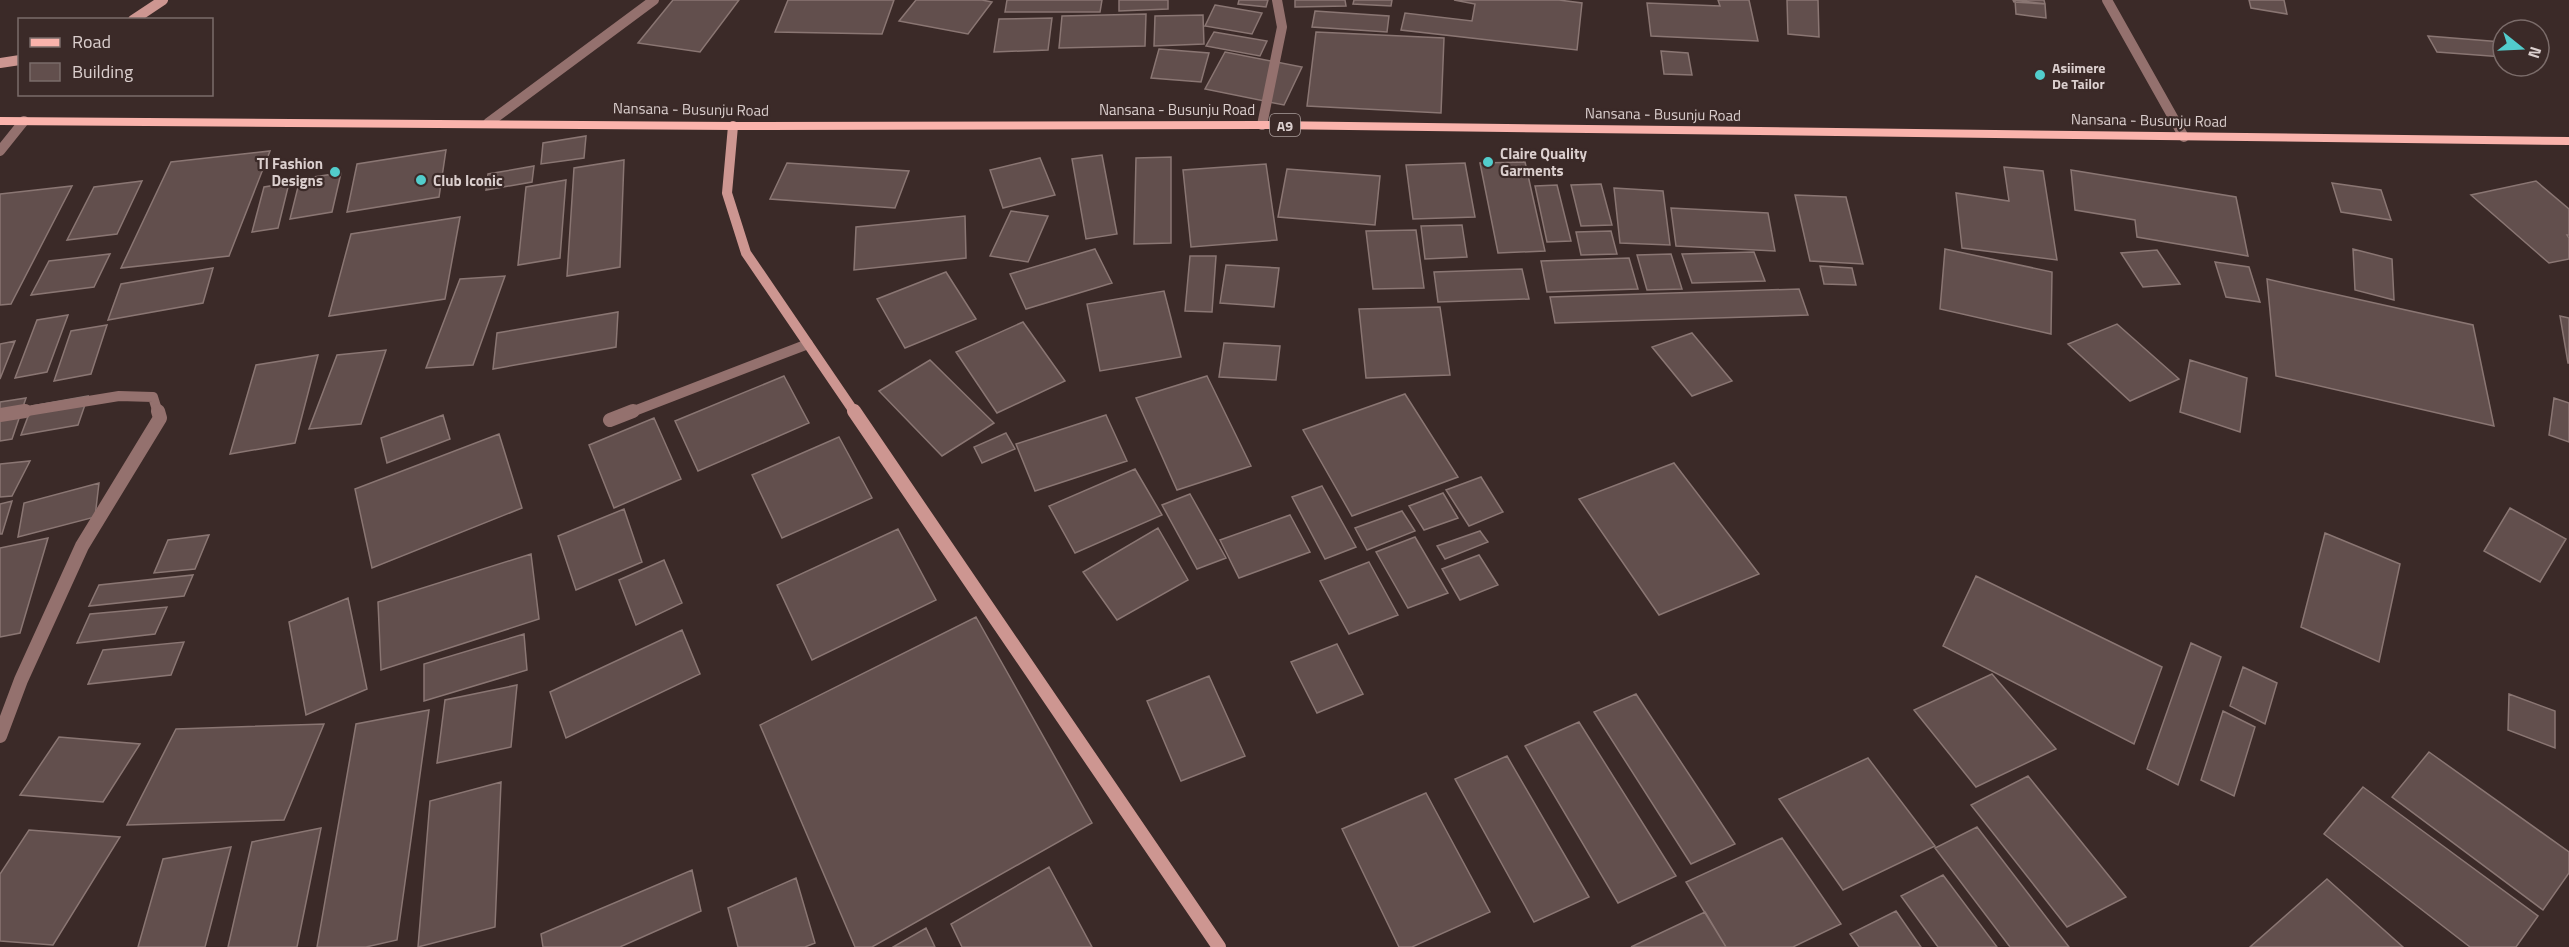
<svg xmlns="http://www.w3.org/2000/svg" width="2569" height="947" viewBox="0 0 2569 947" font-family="'Titillium Web',sans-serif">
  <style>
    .building { fill: #624f4d; stroke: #8a7673; stroke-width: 1.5 }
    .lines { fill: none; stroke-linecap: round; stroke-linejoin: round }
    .street-far1 { stroke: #94716e; stroke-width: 10 }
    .street { stroke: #94716e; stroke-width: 14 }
    .secondary-far1 { stroke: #cd9691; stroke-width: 10 }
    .secondary { stroke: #cd9691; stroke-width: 14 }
    .primary { fill: #fab3ac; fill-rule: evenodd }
    .poi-dot { fill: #52cdcc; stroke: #3b2a28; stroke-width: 2 }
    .labels { text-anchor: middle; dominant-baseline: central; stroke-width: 4.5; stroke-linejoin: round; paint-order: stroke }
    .far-poi-label { font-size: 14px; font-weight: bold; fill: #dbcfce; stroke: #3b2a28; text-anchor: start }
    .shield { fill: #3b2a28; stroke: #ab9e9c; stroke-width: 1.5 }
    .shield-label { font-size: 14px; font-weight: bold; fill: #dbcfce }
    .street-label { font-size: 15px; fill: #dbcfce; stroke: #3b2a28 }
    .poi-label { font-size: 15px; font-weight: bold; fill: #dbcfce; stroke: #3b2a28; text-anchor: start }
  </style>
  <rect width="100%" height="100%" fill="#3b2a28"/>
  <!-- building -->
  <path class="building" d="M673 0H739L700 52 638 43Z
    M788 0H894L882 34 775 32Z
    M916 0H982L992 2 968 34 899 21Z
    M1007 0H1102L1100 12H1005Z
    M1119 0H1168V9L1119 11Z
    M1239 0H1268L1266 7 1238 4Z
    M1295 0H1345L1346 6 1295 7Z
    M1354 0H1392L1391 6 1353 4Z
    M1454 0H1559L1582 3 1577 50 1401 30 1405 13 1472 21 1475 4Z
    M1718 0H1749L1758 41 1651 36 1647 3 1720 6Z
    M1787 0H1818L1819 37 1788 34Z
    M2013 0H2044L2045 4 2014 2Z
    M2015 0 2045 4 2046 18 2016 14Z
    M2249 0H2284L2287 14 2251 8Z
    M1215 5 1262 13 1252 34 1205 26Z
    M1315 11 1389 16 1387 32 1312 27Z
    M1146 14 1145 46 1059 48 1062 16Z
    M1203 15 1204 44 1154 46 1155 16Z
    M1052 18 1048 50 994 52 999 19Z
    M1214 32 1267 41 1260 56 1206 46Z
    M1316 32 1444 38 1441 113 1307 106Z
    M2428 36 2502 42 2503 57 2437 52Z
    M1159 49 1209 53 1201 82 1151 78Z
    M1661 51 1688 53 1692 75 1664 74Z
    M1225 52 1302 67 1284 105 1205 89Z
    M586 136 584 158 541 164 543 143Z
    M446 150 439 197 347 212 357 164Z
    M270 151 229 256 121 268 171 162Z
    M1102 155 1117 234 1086 239 1072 159Z
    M1171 157V243L1134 244 1136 158Z
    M1040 158 1055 195 1003 208 990 170Z
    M624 160 620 267 567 276 574 168Z
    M1525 162 1545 251 1498 253 1480 163Z
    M787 163 909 171 895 208 770 199Z
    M1465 163 1475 217 1413 219 1406 165Z
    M1266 164 1277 240 1191 247 1183 170Z
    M534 166 532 182 486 190 488 174Z
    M2004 167 2043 171 2057 260 1962 248 1956 193 2009 201Z
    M1287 169 1380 176 1375 225 1278 217Z
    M2071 170 2236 197 2248 256 2137 237 2135 220 2075 210Z
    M341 173 332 212 290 219 300 179Z
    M566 180 560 258 518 265 526 187Z
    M142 181 117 234 67 240 94 187Z
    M2536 181 2569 209V235H2567L2569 238V259L2549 263 2471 195Z
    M289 183 278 228 252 232 264 187Z
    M2332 183 2381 190 2391 220 2341 212Z
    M1601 184 1612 225 1581 226 1571 185Z
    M1557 185 1571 241 1547 242 1535 186Z
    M72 186 11 304 0 305V194Z
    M1614 188 1663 191 1670 245 1620 243Z
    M1795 195 1846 197 1863 264 1810 261Z
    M1671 208 1768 213 1775 251 1676 246Z
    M1011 211 1048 216 1028 262 990 256Z
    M965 216 966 258 854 270 856 227Z
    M460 217 445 299 329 316 351 234Z
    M1462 225 1467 257 1425 259 1421 226Z
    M1416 230 1424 288 1373 289 1366 231Z
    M1611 231 1617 254 1581 255 1576 232Z
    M1095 249 1112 283 1026 309 1010 274Z
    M1945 249 2052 272 2051 334 1940 309Z
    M2353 249 2392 259 2394 300 2355 290Z
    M2157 250 2180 284 2143 287 2121 253Z
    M1754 252 1765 281 1692 283 1682 254Z
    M110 254 94 287 31 295 49 261Z
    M1671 254 1682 289 1647 290 1637 255Z
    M1190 256H1216L1212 312 1185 311Z
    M1629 258 1638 289 1547 292 1541 261Z
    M2215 262 2249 267 2260 302 2226 297Z
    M1226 265 1279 268 1274 307 1220 303Z
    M1820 266 1852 268 1856 285 1824 284Z
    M213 268 203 303 108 320 121 284Z
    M1522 269 1529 299 1438 302 1434 272Z
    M946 272 976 319 905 348 877 299Z
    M505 276 473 365 426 368 460 279Z
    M2267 279 2473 325 2494 426 2276 376Z
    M1799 289 1808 315 1555 323 1550 297Z
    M1164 291 1181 357 1100 371 1087 304Z
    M1440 307 1450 375 1366 378 1359 309Z
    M618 312 616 347 493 369 497 333Z
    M68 315 47 372 15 378 37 320Z
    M2560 316 2569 318V363H2568Z
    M1023 322 1065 381 997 413 956 352Z
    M2117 324 2179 379 2130 401 2068 344Z
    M107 325 91 374 54 381 71 331Z
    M1692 333 1732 381 1692 396 1652 347Z
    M15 341 0 379V344Z
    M1224 343 1280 346 1276 380 1219 377Z
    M386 350 361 424 309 429 337 355Z
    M318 355 295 443 230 454 256 365Z
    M930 360 994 423 942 456 879 391Z
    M2190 360 2247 378 2240 432 2180 412Z
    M784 376 809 423 698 471 675 421Z
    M1207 376 1251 466 1177 490 1136 398Z
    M1405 394 1458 477 1352 516 1303 430Z
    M88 396 78 425 21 435 32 406Z
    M26 398 12 439 0 441V402Z
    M2554 398 2569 403V442L2549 435Z
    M443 415 450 439 387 463 381 438Z
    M1106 415 1127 461 1035 491 1016 444Z
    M654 418 681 479 614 508 589 445Z
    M1006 433 1015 449 982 463 974 447Z
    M499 434 522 508 372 568 355 489Z
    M839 437 872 498 782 538 752 475Z
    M30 461 12 496 0 497V464Z
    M1674 463 1759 574 1659 615 1579 499Z
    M1135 469 1162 515 1075 553 1049 506Z
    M1481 477 1503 512 1469 526 1446 490Z
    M99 483 95 517 18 537 24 503Z
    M1322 486 1356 547 1325 559 1292 497Z
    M1443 493 1458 518 1424 530 1409 506Z
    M1190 494 1226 558 1197 569 1162 505Z
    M12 501 2 534H0V504Z
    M2510 508 2566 539 2540 582 2484 551Z
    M624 509 642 562 576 590 558 536Z
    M1402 511 1415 531 1367 550 1355 528Z
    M1290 515 1310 552 1239 578 1220 540Z
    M1158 528 1188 580 1117 620 1083 572Z
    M898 529 936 600 812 660 777 585Z
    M1480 531 1488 542 1445 559 1437 546Z
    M2325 533 2400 564 2379 662 2301 627Z
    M209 535 195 569 154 573 168 540Z
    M1415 537 1448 593 1408 608 1376 552Z
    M48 538 20 633 0 637V548Z
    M531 554 539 619 381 670 378 602Z
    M1479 555 1498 585 1460 600 1442 569Z
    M664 560 682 603 636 625 619 580Z
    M1369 562 1398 615 1349 634 1320 581Z
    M193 575 184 596 89 606 99 585Z
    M1976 576 2162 667 2134 744 1943 646Z
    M348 598 367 689 306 715 289 622Z
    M167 607 155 634 77 643 90 614Z
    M976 617 1092 823 872 947H855L760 725Z
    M682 630 700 674 566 738 550 692Z
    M524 634 527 670 424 701V664Z
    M184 642 171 675 88 684 103 650Z
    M2191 643 2221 657 2178 785 2147 769Z
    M1337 644 1363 694 1317 713 1291 662Z
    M2243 667 2277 683 2265 724 2230 706Z
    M1992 674 2056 749 1976 787 1914 710Z
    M1209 676 1245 756 1181 781 1147 701Z
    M517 685 511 747 437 763 445 700Z
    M1636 694 1735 844 1691 864 1594 712Z
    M2509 694 2555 711V748L2508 730Z
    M429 710 397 940 366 947H317L356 724Z
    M2223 711 2255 727 2234 796 2201 780Z
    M1579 722 1676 876 1618 903 1525 746Z
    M324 724 284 820 127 825 176 729Z
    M59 737 140 744 103 802 20 795Z
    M2429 752 2569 852V873L2543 910 2392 797Z
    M1507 756 1589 897 1534 922 1455 779Z
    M1868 758 1935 846 1843 890 1779 799Z
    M2028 776 2126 897 2067 927 1971 805Z
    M501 782 495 927 418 947 430 801Z
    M2363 787 2538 916 2516 947H2470L2324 834Z
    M1426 793 1490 912 1412 947H1399L1342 829Z
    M1977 827 2069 947H2010L1935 848Z
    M321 828 297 947H228L252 842Z
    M29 830 120 837 53 945 0 941V874Z
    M1782 838 1841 924 1793 947H1726L1686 882Z
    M231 847 205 947H138L163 859Z
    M1049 867 1092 947H962L951 924Z
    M692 870 701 911 620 947H543L541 934Z
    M1943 875 1997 947H1938L1901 896Z
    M796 878 815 943 805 947H738L728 908Z
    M2327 879 2403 947H2250Z
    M1896 911 1921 947H1859L1850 934Z
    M1705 912 1726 947H1631Z
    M926 928 935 947H893Z"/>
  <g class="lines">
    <!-- street-far1 -->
    <path class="street-far1" d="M2107 0 2184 137
      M488 123 654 0
      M1262 125 1282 27 1277 0
      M0 151 24 121
      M15 413 119 396 153 397 158 413
      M629 413 808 344"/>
    <!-- street -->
    <path class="street" d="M0 415 25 411
      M610 420 633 411
      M0 736 21 680 82 546 160 418 158 411"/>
    <!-- secondary-far1 -->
    <path class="secondary-far1" d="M133 20 163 0
      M0 63 20 60
      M733 126 727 193 746 253 855 413"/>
    <!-- secondary -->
    <path class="secondary" d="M854 411 1219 947"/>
    <!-- primary -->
    <path class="primary" d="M0 117 733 122 1262 121 2569 137V145L1262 129 733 130 0 125Z"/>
  </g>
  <!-- markers -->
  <g class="poi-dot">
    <circle cx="2040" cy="75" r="6"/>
    <circle cx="1488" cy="162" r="6"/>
    <circle cx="335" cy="172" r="6"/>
    <circle cx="421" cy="180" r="6"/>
  </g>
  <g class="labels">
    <!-- far-poi labels -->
    <g class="far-poi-label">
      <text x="2052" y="67">Asiimere<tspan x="2052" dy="16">De Tailor</tspan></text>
    </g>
    <!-- shield labels -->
    <rect class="shield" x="1270" y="114" width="30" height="22" rx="4.5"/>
    <g class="shield-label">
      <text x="1285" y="125">A9</text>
    </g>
    <!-- street labels -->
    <g class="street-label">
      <text transform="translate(691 109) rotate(1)">Nansana - Busunju Road</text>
      <text x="1177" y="109">Nansana - Busunju Road</text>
      <text transform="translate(1663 114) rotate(1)">Nansana - Busunju Road</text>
      <text transform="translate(2149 120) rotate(1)">Nansana - Busunju Road</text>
    </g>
    <!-- poi labels -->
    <g class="poi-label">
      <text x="1500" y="153">Claire Quality<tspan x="1500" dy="17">Garments</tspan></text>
      <text x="323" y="163" text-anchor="end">Tl Fashion<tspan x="323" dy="17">Designs</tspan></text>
      <text x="433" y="180">Club Iconic</text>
    </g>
  </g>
  <!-- legend -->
  <rect x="18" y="18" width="195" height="78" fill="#3b2a28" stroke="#7b6c6a" stroke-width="1.5"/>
  <rect x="30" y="38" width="30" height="9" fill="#fab3ac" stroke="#7b6c6a" stroke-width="1.5"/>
  <text x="72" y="48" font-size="18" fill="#dbcfce">Road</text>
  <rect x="30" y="63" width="30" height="18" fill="#624f4d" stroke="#7b6c6a" stroke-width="1.5"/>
  <text x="72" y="78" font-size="18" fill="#dbcfce">Building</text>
  <!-- north arrow -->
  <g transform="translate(2521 48) rotate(108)"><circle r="28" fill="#3b2a28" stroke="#7b6c6a" stroke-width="1.5"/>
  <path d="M0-4.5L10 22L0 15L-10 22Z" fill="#52cdcc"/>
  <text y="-9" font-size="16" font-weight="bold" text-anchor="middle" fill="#dbcfce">N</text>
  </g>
</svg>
